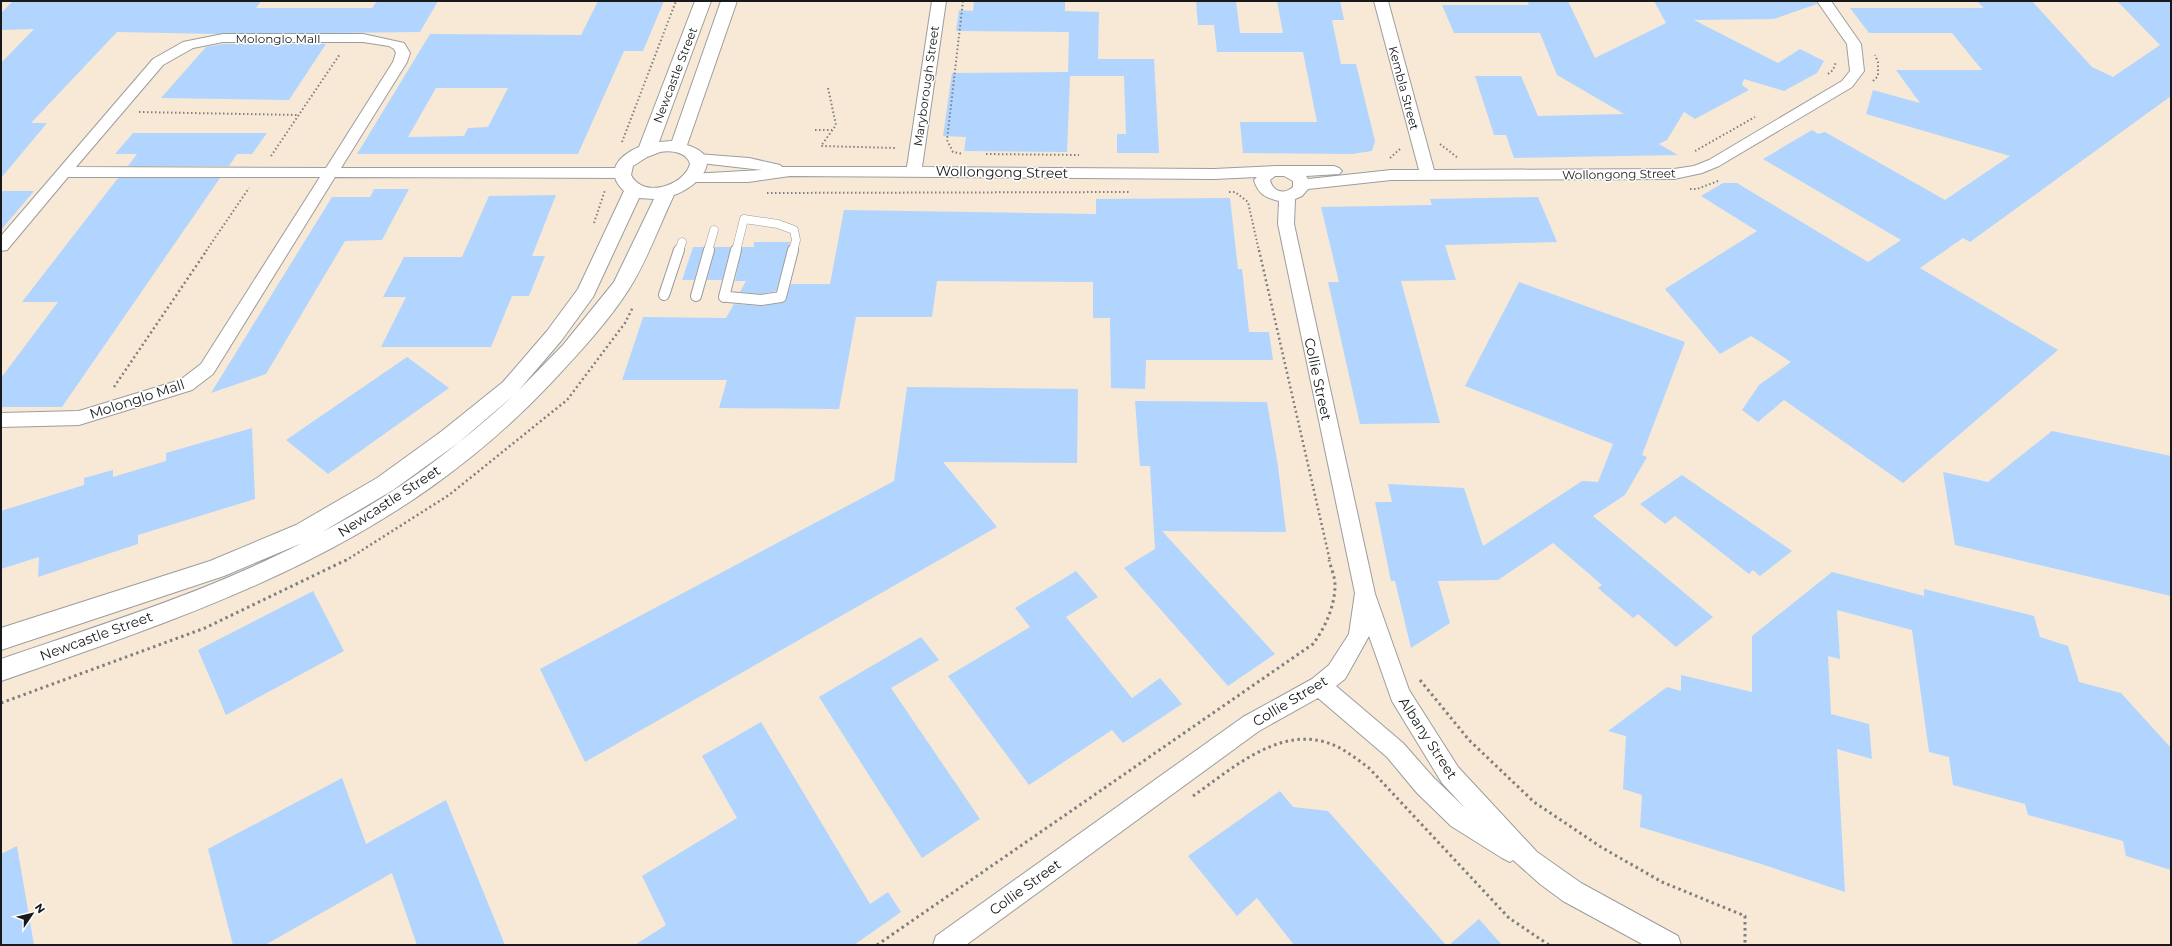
<svg xmlns="http://www.w3.org/2000/svg" width="2172" height="946" viewBox="0 0 2172 946" font-family="Montserrat,sans-serif">
  <style>
    .commercial { fill: #f7e9d5 }
    .building { fill: #b1d5fe; fill-rule: evenodd }
    .lines { fill: none; stroke-linecap: round; stroke-linejoin: round }
    .lane-far1-casing { stroke: #9c9d9f; stroke-width: 9 }
    .lane-casing { stroke: #9c9d9f; stroke-width: 12 }
    .street-casing { stroke: #9c9d9f; stroke-width: 2 }
    .secondary-casing { stroke: #9c9d9f; stroke-width: 2 }
    .path-far2 { stroke: #7e7f81; stroke-width: 2; stroke-dasharray: 1.5 2.5; stroke-linecap: butt }
    .path-far1 { stroke: #7e7f81; stroke-width: 2.5; stroke-dasharray: 2 3; stroke-linecap: butt }
    .path { stroke: #7e7f81; stroke-width: 3; stroke-dasharray: 2.5 3.5; stroke-linecap: butt }
    .lane-far1 { stroke: #fff; stroke-width: 8 }
    .lane { stroke: #fff; stroke-width: 10 }
    .street { fill: #fff; fill-rule: evenodd }
    .secondary { fill: #fff; fill-rule: evenodd }
    .labels { text-anchor: middle; dominant-baseline: central; stroke-width: 3; stroke-linejoin: round; paint-order: stroke }
    .far-street-label { font-size: 12px; fill: #18191a; stroke: #fff }
    .street-label { font-size: 14px; fill: #18191a; stroke: #fff }
  </style>
  <rect width="100%" height="100%" fill="#f3f5f7"/>
  <!-- commercial -->
  <path class="commercial" d="M1 1H2171V945H1Z"/>
  <!-- building -->
  <path class="building" d="M13 1H261L256 8H372L377 1H438L420 32 217 34 117 32 31 123H47L1 178V63L34 29 1 30V13Z
    M598 1H664L643 51H624L578 154H357L430 34 581 35ZM436 88H508L488 127 468 128 464 136 408 137Z
    M974 1H1065V11L1099 12 1098 59H1154L1159 153H1117V134H1126L1124 76H1070L1067 152 964 151 966 137 943 136 952 73 1068 72 1069 32 956 31 959 10 973 11Z
    M1196 1H1236L1240 33H1283L1277 1H1340L1344 20H1332L1341 64H1356L1375 141 1372 151 1352 154 1243 153 1240 122H1317L1303 52H1217L1214 25H1198Z
    M1527 1H1568L1595 58 1666 23 1654 1H1816L1817 4 1774 19 1694 20 1778 63 1800 49 1824 61 1817 73 1784 91 1744 79 1742 85 1749 90 1695 119 1684 112 1667 140 1659 144 1678 155 1514 158 1506 135H1494L1475 76H1521L1538 116 1624 114 1557 75 1540 33H1454L1442 5H1529Z
    M1977 1H2032L2092 67 2113 77 2160 45 2117 1H2171V96L1970 242 1963 238 1920 268 2058 350 1903 483 1784 400 1758 422 1742 410 1759 385 1791 362 1751 336 1720 354 1665 289 1757 231 1701 196 1723 183H1737L1868 262 1901 240 1763 159 1812 130 1818 134 1825 132 1945 200 2010 156 1866 114 1873 90 1920 103 1896 70H1982L1952 33H1869L1850 8H1984Z
    M223 44H326L289 100 161 98 206 47Z
    M133 133H267L252 154H237L229 166H128L137 154H115Z
    M118 178H220L62 407H1V378L58 302H22Z
    M374 189H409L382 240 345 241 266 374 211 393 332 197H370Z
    M1 191H34L1 230Z
    M556 195 532 256H545L529 296H512L491 347H381L406 297H383L404 257H462L489 196Z
    M1538 197 1557 242 1445 245 1456 280 1401 281 1440 423 1360 424 1328 282H1339L1321 207 1432 205 1430 199Z
    M1230 198 1238 269H1242L1249 332H1269L1273 360H1146L1145 389 1111 388 1110 318H1093V282L937 281 932 317H856L839 409 719 408 727 380H622L643 317 726 318 734 304 762 306 785 302 791 284H830L844 210 1096 214V199Z
    M754 242H790L776 291 761 294 740 292 746 281H735L742 247H754Z
    M693 247H704L694 280H682Z
    M715 247H731L722 280H707Z
    M1519 282 1685 342 1642 455 1647 457 1625 495 1593 516 1713 617 1676 647 1638 614 1633 618 1598 588 1602 585 1553 543 1498 580 1438 581 1450 623 1411 648 1395 581H1391L1375 502H1392L1388 484 1464 488 1483 546 1582 481 1598 482 1613 444 1465 386Z
    M407 357 449 388 328 474 286 440Z
    M907 387 1078 389 1077 463 943 462 997 527 585 762 540 669 894 481Z
    M1135 401 1267 402 1278 466 1286 532 1162 531 1275 654 1228 686 1124 568 1155 549 1150 466H1140Z
    M252 428 255 499 138 535V544L38 577 39 557 1 569V511L84 485V478L113 470V477L166 461V453Z
    M2052 431 2171 456V596L1955 545 1943 472 1988 482Z
    M1682 475 1792 551 1760 576 1753 570 1749 574 1675 516 1665 524 1640 504Z
    M1076 571 1098 597 1066 617 1132 698 1160 678 1182 704 1123 743 1112 730 1029 785 948 676 1030 627 1015 608Z
    M1832 572 1924 596V589L2034 616 2040 637 2068 646 2079 682 2121 693 2171 748V870L2126 856 2123 841 2028 815 2025 804 1953 785 1949 757 1929 752 1912 630 1837 610 1840 659 1828 656 1831 714 1869 724 1872 759 1837 749 1845 892 1758 863 1640 827 1642 795 1623 789 1626 736 1608 731 1667 687 1681 691V675L1752 692V636Z
    M313 591 344 651 226 715 198 650Z
    M921 637 939 660 891 688 980 819 922 858 819 697Z
    M761 722 870 904 888 892 901 912 854 945H635L666 925 642 876 737 818 702 756Z
    M342 778 366 844 446 800 505 945H417L392 873 265 945H233L208 849Z
    M1280 791 1293 807 1328 811 1446 945H1294L1257 898 1237 916 1188 856Z
    M17 846 34 945H1V854Z
    M1479 919 1502 945H1449Z"/>
  <g class="lines">
    <defs>
      <path id="lane-far1" d="M679 251 682 242
        M708 251 714 230
        M736 251 744 219 778 224 794 230 796 240 793 251"/>
      <path id="lane" d="M664 295 679 250
        M696 296 709 250
        M724 297 736 250
        M728 297 761 300 781 297 793 250"/>
      <path id="street" d="M932 1H946L922 167 1214 169 1277 166H1334L1339 168 1342 171 1339 174 1306 176 1308 179 1391 170H1419L1374 1H1388L1434 170 1674 169 1694 166 1709 160 1842 81 1850 71 1847 44 1817 1H1831L1861 44 1864 71 1852 87 1719 166 1702 173 1674 179 1391 180 1308 189 1302 196 1295 199 1294 224 1375 594 1409 690 1458 767 1537 852 1581 883 1678 936 1681 945H1644L1563 901 1540 884 1513 860 1510 862 1502 858 1451 826 1417 793 1387 757 1318 698 1259 731 966 945H933L936 936 1243 717 1312 679 1329 665 1349 634 1355 593 1278 224 1279 201C1266 198 1258 194 1254 180L1257 177 1214 179 790 176 748 182H686L683 179 686 176 691 174 762 170 692 162 689 159 692 156 697 154 749 158 780 165 782 167H907ZM1275 176H1284L1293 181V187C1284 195 1273 192 1270 180ZM1369 636 1392 701 1442 783 1466 809 1433 777 1403 743 1336 686 1345 679Z
        M223 34H363L404 43 410 53 407 62 341 168H623L628 170 631 173 628 176 623 178 335 177 213 374 192 390 79 425 1 427V413L79 411 180 380 201 364 320 177H68L7 250 1 251V236L153 59 183 42ZM223 42H363L389 46 394 49 396 53 393 62 326 168 76 167 163 65 193 48Z"/>
      <path id="secondary" d="M695 1H711L659 142 672 141 721 1H737L687 145C727 157 698 187 674 195 659 226 648 259 629 289 609 321 578 354 552 382 397 547 208 609 1 681V659C103 624 207 592 302 543L224 576 1 650V628L210 561 296 525 377 478 442 431 503 382 547 331 578 289 624 191C604 172 618 156 639 147ZM660 152C671 150 687 152 690 164 684 186 643 199 631 175L633 166 647 157ZM639 198 654 199 614 282 563 345 518 391 561 341 593 297ZM514 395C456 448 393 496 322 532L393 490 458 443Z"/>
    </defs>
    <!-- lane-far1 casing -->
    <use href="#lane-far1" class="lane-far1-casing"/>
    <!-- lane casing -->
    <use href="#lane" class="lane-casing"/>
    <!-- street casing -->
    <use href="#street" class="street-casing"/>
    <!-- secondary casing -->
    <use href="#secondary" class="secondary-casing"/>
    <!-- path-far2 -->
    <path class="path-far2" d="M963 1 947 140 953 152 963 154
      M1828 74 1833 70 1836 62
      M1873 81 1878 76V62L1875 55
      M828 88 836 125 821 146 897 148
      M139 112 298 115
      M815 130H832
      M622 142 676 1
      M1440 144 1458 158
      M1695 151 1755 117
      M986 154 1079 155
      M271 156 340 54
      M1390 158 1401 148
      M1690 189H1697L1718 181
      M1229 192H1235L1248 202 1259 251
      M767 193 1130 192
      M594 223 605 190
      M206 251 249 188"/>
    <!-- path-far1 -->
    <path class="path-far1" d="M1259 250 1330 561
      M114 387 207 250
      M345 561 449 495 567 400 625 323 633 307"/>
    <!-- path -->
    <path class="path" d="M1420 680 1469 740 1534 802 1601 847 1662 882 1745 916V945
      M1 703 205 628 346 560
      M1193 796C1229 771 1274 730 1321 741 1340 745 1354 757 1369 768L1509 918 1549 945
      M877 945 1313 644C1325 628 1335 606 1335 585 1335 577 1331 568 1329 560"/>
    <!-- lane-far1 -->
    <use href="#lane-far1" class="lane-far1"/>
    <!-- lane -->
    <use href="#lane" class="lane"/>
    <!-- street -->
    <use href="#street" class="street"/>
    <!-- secondary -->
    <use href="#secondary" class="secondary"/>
  </g>
  <g class="labels">
    <!-- far-street labels -->
    <g class="far-street-label">
      <text x="278" y="38">Molonglo Mall</text>
      <text transform="translate(675 75) rotate(-69)">Newcastle Street</text>
      <text transform="translate(926 86) rotate(-82)">Maryborough Street</text>
      <text transform="translate(1404 88) rotate(75)">Kembla Street</text>
      <text transform="translate(1619 174) rotate(-1)">Wollongong Street</text>
    </g>
    <!-- street labels -->
    <g class="street-label">
      <text transform="translate(1002 172) rotate(1)">Wollongong Street</text>
      <text transform="translate(1318 379) rotate(78)">Collie Street</text>
      <text transform="translate(137 399) rotate(-18)">Molonglo Mall</text>
      <text transform="translate(389 501) rotate(-33)">Newcastle Street</text>
      <text transform="translate(96 636) rotate(-20)">Newcastle Street</text>
      <text transform="translate(1290 701) rotate(-31)">Collie Street</text>
      <text transform="translate(1428 738) rotate(57)">Albany Street</text>
      <text transform="translate(1025 887) rotate(-36)">Collie Street</text>
    </g>
  </g>
  <!-- border -->
  <rect width="2172" height="946" fill="none" stroke="#18191a" stroke-width="4"/>
  <!-- north arrow -->
  <g transform="translate(32 914) rotate(55)" stroke="#ffffff" stroke-width="3" paint-order="stroke">
  <path d="M0-3L7 15L0 10L-7 15Z" fill="#18191a"/>
  <text y="-6" font-size="11" font-weight="bold" text-anchor="middle" fill="#18191a">N</text>
  </g>
</svg>
